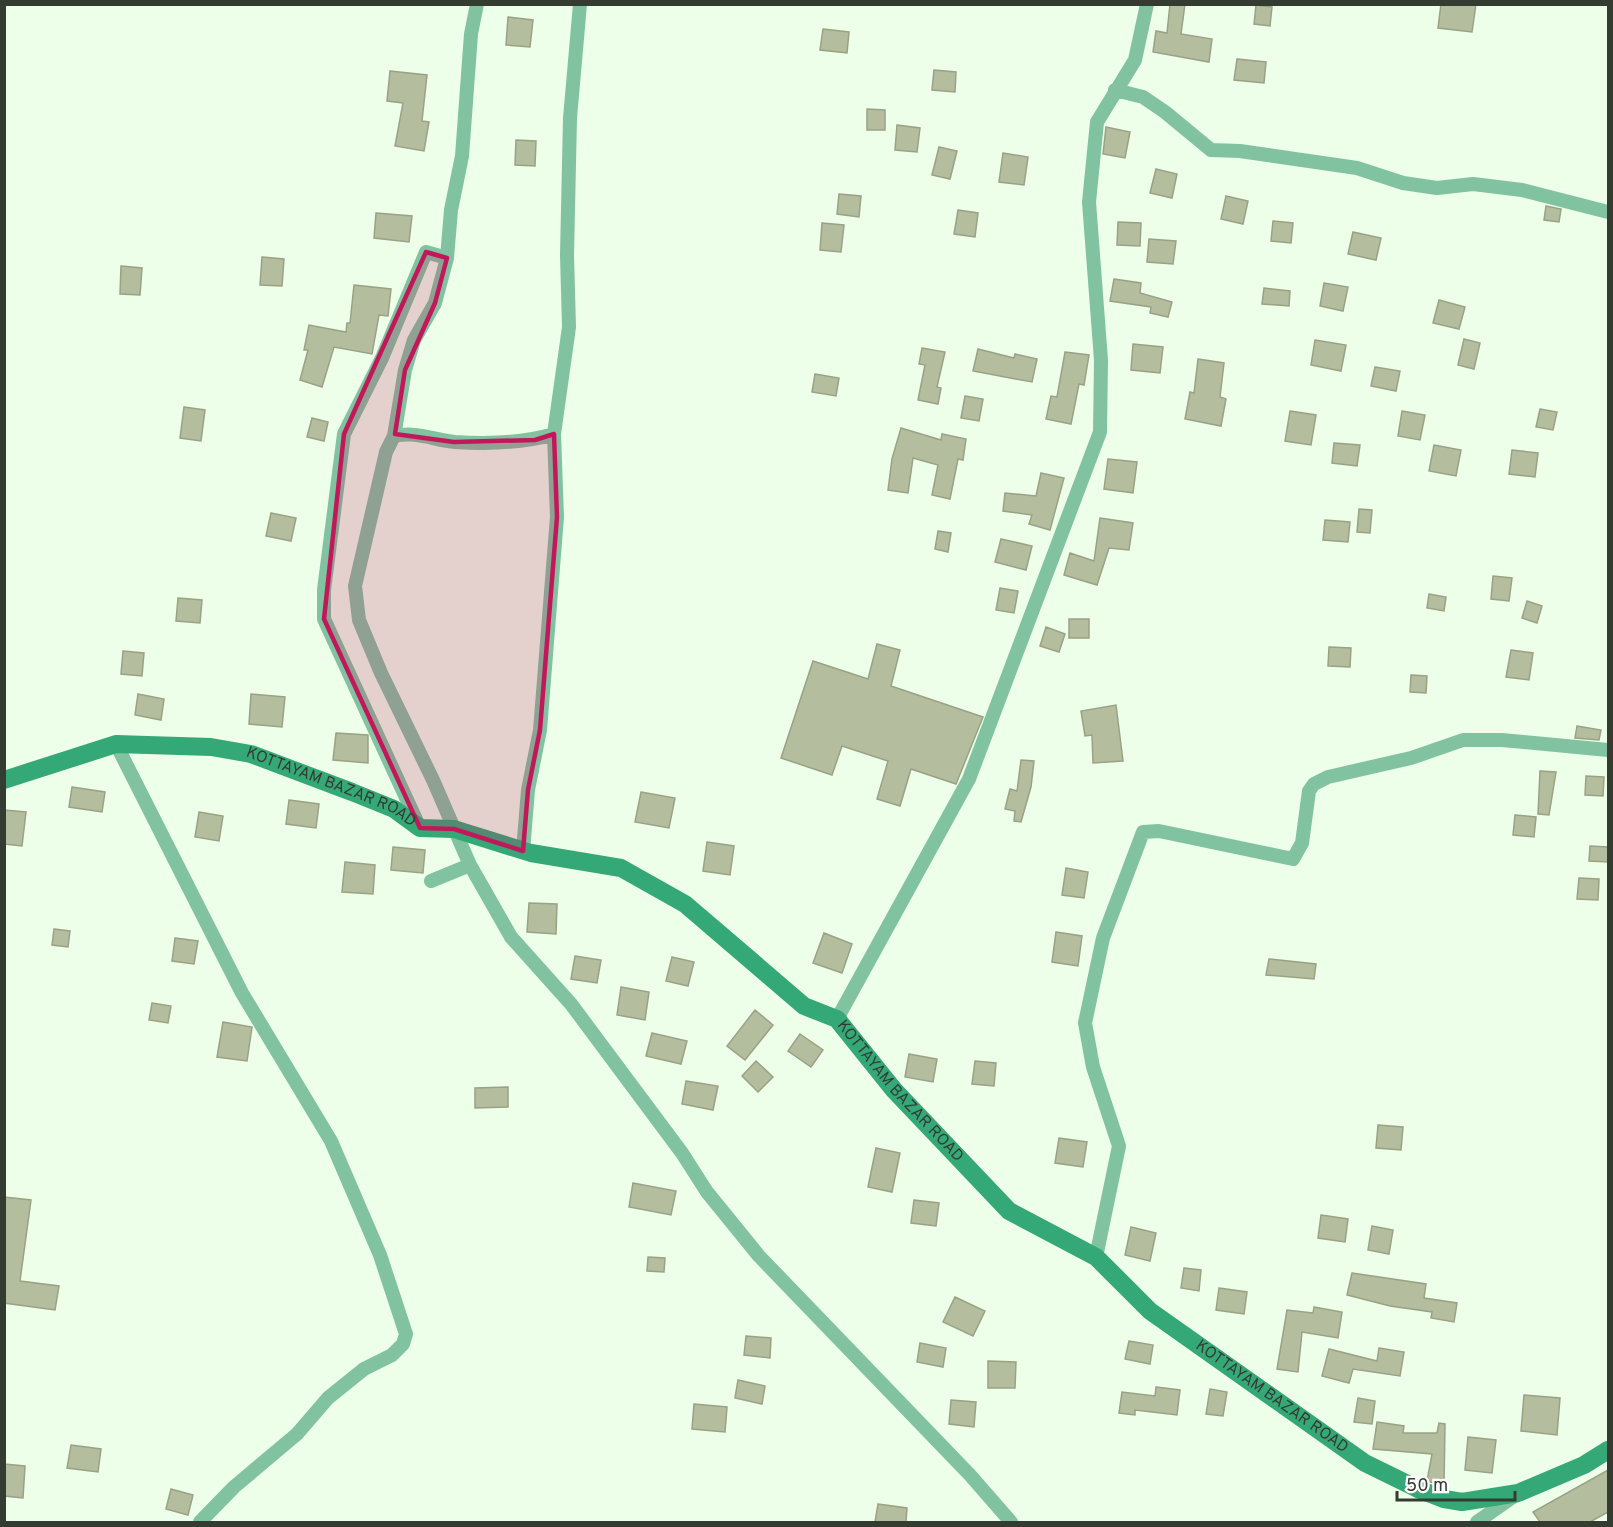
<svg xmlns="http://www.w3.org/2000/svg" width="1613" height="1527" viewBox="0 0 1613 1527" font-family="Overpass,sans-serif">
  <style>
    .building { fill: #b5bd9f; stroke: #9aa284; stroke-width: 1.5 }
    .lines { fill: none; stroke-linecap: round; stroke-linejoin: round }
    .street { stroke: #81c3a1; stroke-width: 14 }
    .secondary { stroke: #35a877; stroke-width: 18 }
    .marked { fill: #c2185b; fill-opacity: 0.2; stroke: #c2185b; stroke-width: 4.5; stroke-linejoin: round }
    .labels { text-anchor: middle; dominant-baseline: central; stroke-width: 6; stroke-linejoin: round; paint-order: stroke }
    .street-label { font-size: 16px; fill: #343c32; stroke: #fff }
  </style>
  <rect width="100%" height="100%" fill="#edfee9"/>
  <!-- building -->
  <path class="building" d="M1170 4H1185L1181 34 1212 39 1209 62 1153 52 1156 31 1167 33Z
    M1441 4H1476L1472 32 1438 28Z
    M1256 5 1272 7 1270 26 1254 24Z
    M508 17 533 20 530 47 506 45Z
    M823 29 849 32 847 53 820 50Z
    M1237 59 1266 62 1264 83 1234 80Z
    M934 70 956 72 955 92 932 90Z
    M390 71 427 75 422 121 429 122 424 151 395 146 403 103 387 101Z
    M867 109 885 110V130H867Z
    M897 125 920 128 917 152 895 150Z
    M1106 127 1130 132 1125 158 1103 154Z
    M516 140 536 141 535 166 515 165Z
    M939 147 957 151 950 179 932 175Z
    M1003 153 1028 157 1024 185 999 182Z
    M1156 169 1177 174 1172 198 1150 193Z
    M839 194 861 196 859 217 837 214Z
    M1226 196 1248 201 1243 224 1221 219Z
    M1546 206 1561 209 1559 222 1544 220Z
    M958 210 978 213 975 237 954 234Z
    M376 213 412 216 409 242 374 238Z
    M1273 221 1293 223 1291 243 1271 241Z
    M1118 222 1141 223 1140 246 1117 245Z
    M822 223 844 225 841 252 820 250Z
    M1353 232 1381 238 1376 260 1348 254Z
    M1149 239 1176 241 1173 264 1147 262Z
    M262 257 284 259 282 286 260 285Z
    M121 266 142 268 140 295 120 294Z
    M1114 279 1141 283 1140 293 1172 302 1168 317 1150 313 1151 307 1110 301Z
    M1324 283 1348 287 1343 311 1320 306Z
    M354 285 391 289 388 316 379 315 372 354 334 347 322 387 300 380 308 350H304L309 325 346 332 347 323H350Z
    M1264 288 1290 291 1289 306 1262 304Z
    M1439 300 1465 307 1459 329 1433 323Z
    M1464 339 1480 343 1474 369 1458 365Z
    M1315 340 1346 345 1341 371 1311 365Z
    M1133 344 1163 347 1160 373 1131 370Z
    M922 348 945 352 937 387 941 388 938 404 918 400 925 365 919 364Z
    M978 349 1014 358 1015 354 1037 359 1032 382 973 371Z
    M1065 352 1089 355 1084 385 1079 384 1071 424 1046 419 1051 396 1057 397Z
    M1198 359 1224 363 1220 397 1226 399 1221 426 1185 419 1190 392 1194 393Z
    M1375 367 1400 371 1396 391 1371 386Z
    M815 374 839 378 836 396 812 392Z
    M965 396 983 399 979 421 961 418Z
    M184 407 205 410 201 441 180 438Z
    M1540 409 1557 412 1553 430 1536 427Z
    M1290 411 1316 415 1311 445 1285 441Z
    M1402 411 1425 415 1420 440 1398 436Z
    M312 418 328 422 324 441 307 437Z
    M901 428 941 440 942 434 966 439 963 460 958 459 950 499 932 495 938 465 913 458 908 493 888 490 892 459Z
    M1334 443 1360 445 1357 466 1332 463Z
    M1434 445 1461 450 1456 476 1429 471Z
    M1512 450 1538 453 1535 477 1509 474Z
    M1108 459 1137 462 1133 493 1104 489Z
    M1041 473 1064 478 1050 530 1029 524 1032 515 1003 511 1005 493 1036 496Z
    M1359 509 1372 510 1370 533 1357 532Z
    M271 513 296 518 291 541 266 536Z
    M1100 518 1133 523 1129 550 1109 548 1097 585 1064 575 1070 553 1094 561Z
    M1325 520 1350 522 1348 542 1323 540Z
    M938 531 951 533 948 552 935 549Z
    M1001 539 1032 546 1026 570 995 562Z
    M1493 576 1512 578 1509 601 1491 599Z
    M1000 588 1018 591 1014 613 996 610Z
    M1429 594 1446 597 1444 611 1427 608Z
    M178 598 202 600 200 623 176 621Z
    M1527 601 1542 606 1537 623 1522 618Z
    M1069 619H1089V638H1069Z
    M1046 627 1065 634 1059 652 1040 646Z
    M877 644 900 650 891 686 983 717 956 784 911 769 900 806 877 799 888 761 842 746 832 775 781 758 813 661 868 679Z
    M1329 647 1351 648 1350 667 1328 666Z
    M1511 650 1533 653 1529 680 1506 677Z
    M123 651 144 653 142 676 121 674Z
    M1411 675 1427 676 1426 693 1410 692Z
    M138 694 164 699 161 720 135 715Z
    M251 694 285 697 282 727 249 724Z
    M1116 705 1123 761 1093 763 1092 735 1085 736 1081 711Z
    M1577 726 1601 730 1599 740 1575 738Z
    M336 733 368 735V763L333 760Z
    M1021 760 1034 761 1031 787 1021 822 1014 821 1015 811 1005 809 1010 789 1017 791Z
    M1540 771 1556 772 1549 815 1538 814Z
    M1586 776 1604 777 1603 796 1585 795Z
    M72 787 105 792 102 812 69 807Z
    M641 792 675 798 669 828 635 822Z
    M289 800 319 804 316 828 286 824Z
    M4 810 26 812 22 846 4 844Z
    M199 812 223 816 219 841 195 837Z
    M1515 815 1536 817 1534 837 1513 835Z
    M707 842 734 846 730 875 703 871Z
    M1590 846 1608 847V862L1589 861Z
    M393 847 425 850 423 873 391 870Z
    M345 862 375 865 373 894 342 892Z
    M1066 868 1088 872 1084 898 1062 895Z
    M1579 878 1599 879 1598 900 1577 899Z
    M529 903 557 904 556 934 527 932Z
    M54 929 70 931 68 947 52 945Z
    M1056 932 1082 936 1078 966 1052 962Z
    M824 933 852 944 842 973 813 963Z
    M175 938 198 941 194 964 172 961Z
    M575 956 601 960 597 983 571 979Z
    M672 957 694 962 688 986 666 981Z
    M1269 959 1316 964 1314 979 1266 975Z
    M621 987 649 992 645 1020 617 1015Z
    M152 1003 171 1006 168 1023 149 1020Z
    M755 1010 773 1025 745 1060 727 1046Z
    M223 1022 252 1027 247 1061 217 1057Z
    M652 1033 687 1041 681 1064 646 1056Z
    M800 1034 823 1050 811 1067 788 1051Z
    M909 1054 937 1059 933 1082 905 1077Z
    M756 1061 773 1077 758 1092 742 1076Z
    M975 1061 996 1063 994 1086 972 1084Z
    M686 1081 718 1086 713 1110 682 1104Z
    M508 1087V1107L475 1108V1088Z
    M1378 1125 1403 1127 1401 1150 1376 1148Z
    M1059 1138 1087 1142 1083 1167 1055 1163Z
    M876 1148 900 1153 892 1192 868 1187Z
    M633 1183 676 1191 671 1215 629 1207Z
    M4 1197 31 1200 20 1281 59 1286 55 1310 4 1303Z
    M914 1200 939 1203 936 1226 911 1223Z
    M1321 1215 1348 1219 1345 1242 1318 1238Z
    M1372 1226 1393 1230 1389 1254 1368 1250Z
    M1131 1227 1156 1233 1150 1261 1125 1255Z
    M648 1257 665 1258 664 1272 647 1271Z
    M1184 1268 1201 1270 1199 1291 1181 1288Z
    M1352 1273 1426 1284 1424 1298 1457 1303 1454 1322 1431 1318 1432 1312 1390 1306 1347 1295Z
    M1219 1288 1247 1292 1244 1314 1216 1310Z
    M955 1297 985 1311 973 1336 943 1322Z
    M1314 1307 1342 1312 1338 1338 1302 1332 1298 1372 1277 1369 1287 1310 1313 1313Z
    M746 1336 771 1338 770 1358 744 1355Z
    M1129 1341 1153 1345 1150 1364 1125 1359Z
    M920 1343 946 1348 943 1367 917 1362Z
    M1379 1348 1404 1352 1400 1376 1353 1369 1349 1383 1322 1376 1329 1349 1377 1361Z
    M988 1361 1016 1362 1015 1388H988Z
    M738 1380 765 1386 762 1404 735 1398Z
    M1156 1387 1180 1390 1177 1415 1135 1410V1415L1119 1413 1122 1392 1155 1396Z
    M1210 1389 1227 1392 1223 1416 1206 1414Z
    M1524 1395 1560 1398 1557 1435 1521 1431Z
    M1358 1398 1375 1401 1372 1424 1354 1422Z
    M951 1400 976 1402 974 1427 949 1424Z
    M694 1404 727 1407 725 1432 692 1429Z
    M1377 1422 1404 1426 1403 1433H1437L1439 1423 1445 1424 1444 1486 1427 1481 1432 1454 1373 1449Z
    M1468 1437 1496 1440 1492 1473 1465 1470Z
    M71 1445 101 1449 98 1472 67 1468Z
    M4 1464 25 1466 23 1498 4 1496Z
    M1608 1470V1512L1590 1522H1540L1533 1512Z
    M171 1489 193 1495 188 1515 166 1509Z
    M878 1504 907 1508 906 1522H875Z"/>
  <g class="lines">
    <!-- street -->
    <path class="street" d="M477 4 471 34 462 156 451 210 447 258 435 303 414 340 405 370 394 436 386 452 355 586 359 620 381 673 433 780 470 865 511 937 571 1004 682 1153 707 1192 759 1256 970 1475 1011 1522
      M1115 90 1143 97 1165 112 1211 150 1240 151 1357 168 1403 183 1437 188 1473 184 1522 190 1608 212
      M394 436C416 431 434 440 455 442 487 444 524 443 554 434L569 327 567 255 570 118 580 4
      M116 744 242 993 331 1141 380 1255 406 1334 403 1344 392 1355 364 1369 328 1398 297 1434 234 1487 200 1522
      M419 826 324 619V590L344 434 382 358 426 252 447 258
      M523 851 528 790 540 730 557 517 554 434
      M431 881 470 865
      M837 1019 969 779 1100 432 1101 360 1089 202 1097 122 1135 60 1147 4
      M1096 1257 1119 1146 1093 1067 1085 1023 1103 938 1143 832 1159 831 1293 859 1302 843 1309 791 1314 784 1328 777 1411 758 1463 740H1502L1608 750
      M1477 1522 1517 1494"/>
    <!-- secondary -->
    <path class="secondary" id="s1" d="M4 780 116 744 211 747 251 754 352 792 394 809 420 828 454 829 531 853 621 868 685 904 804 1006 837 1019 894 1090 1009 1211 1096 1257 1150 1311 1365 1463 1418 1489 1444 1499 1462 1502 1518 1493 1584 1465 1608 1450"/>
  </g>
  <!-- marked area -->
  <path class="marked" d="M426 252 447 258 435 303 405 370 395 434 454 442 535 440 554 434 557 517 540 730 528 790 523 851 454 829 420 828 324 619 344 434Z"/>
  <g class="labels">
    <!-- street labels -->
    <g class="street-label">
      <text stroke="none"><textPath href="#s1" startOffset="340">KOTTAYAM BAZAR ROAD</textPath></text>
      <text stroke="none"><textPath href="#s1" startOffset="1006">KOTTAYAM BAZAR ROAD</textPath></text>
      <text stroke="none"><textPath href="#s1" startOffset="1492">KOTTAYAM BAZAR ROAD</textPath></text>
    </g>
  </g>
  <!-- border -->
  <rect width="1613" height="1527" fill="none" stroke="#343c32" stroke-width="12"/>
  <!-- scale -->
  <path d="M1397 1491v9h118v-9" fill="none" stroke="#343c32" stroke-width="3"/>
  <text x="1406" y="1491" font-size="18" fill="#343c32" stroke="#ffffff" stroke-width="4.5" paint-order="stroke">50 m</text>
</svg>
